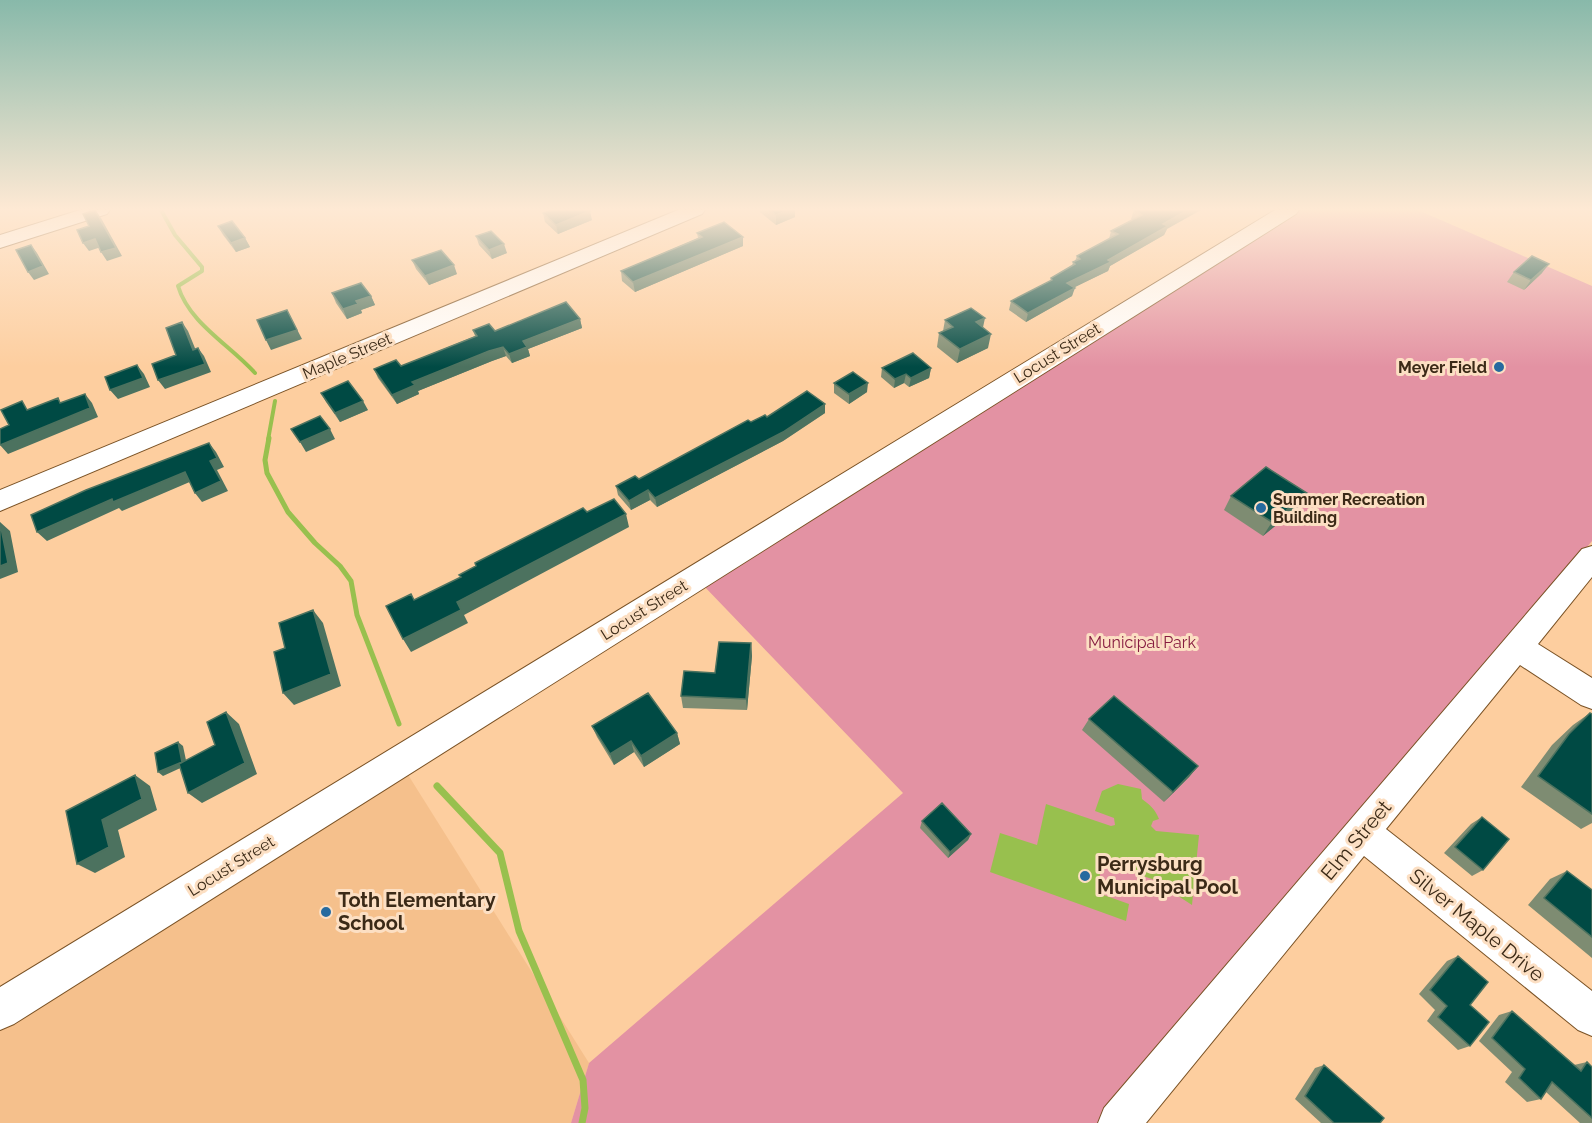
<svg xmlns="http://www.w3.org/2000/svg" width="1592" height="1123" viewBox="0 0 1592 1123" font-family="Raleway,sans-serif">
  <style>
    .built { fill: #f5c08c }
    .green { fill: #e392a3 }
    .water { fill: #98c04e }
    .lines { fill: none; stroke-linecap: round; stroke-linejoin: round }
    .stream-far2 { stroke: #98c04e; stroke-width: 4 }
    .stream-far1 { stroke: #98c04e; stroke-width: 5 }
    .stream { stroke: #98c04e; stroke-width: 7 }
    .minor-casing { stroke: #7a5225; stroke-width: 2 }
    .minor { fill: #fff; fill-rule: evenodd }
    .wall { fill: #7e8c72 }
    .shaded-wall { fill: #4c725f }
    .building { fill: #004a44; stroke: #4c725f; stroke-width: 1.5 }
    .poi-dot { fill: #266a9f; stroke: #fcdfc3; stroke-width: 2 }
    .labels { text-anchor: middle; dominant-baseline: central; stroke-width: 6; stroke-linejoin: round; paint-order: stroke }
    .street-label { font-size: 16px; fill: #3b2a17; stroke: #fcdfc3 }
    .poi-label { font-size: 16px; font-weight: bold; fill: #3b2a17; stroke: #fcdfc3; text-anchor: end }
    .park-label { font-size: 16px; fill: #861b40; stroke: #fcdfc3 }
    .near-street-label { font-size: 20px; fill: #3b2a17; stroke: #fcdfc3 }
    .near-poi-label { font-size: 20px; font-weight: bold; fill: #3b2a17; stroke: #fcdfc3; text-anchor: start }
  </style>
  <rect width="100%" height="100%" fill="#fdce9f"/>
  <!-- built -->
  <path class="built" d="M400 762 589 1063 571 1123H0V1010Z"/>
  <!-- green -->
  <path class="green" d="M1298 210H1418L1592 286V541L1111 1123H571L589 1063 903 793 702 584Z"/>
  <!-- water -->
  <path class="water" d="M1118 784 1141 789 1142 799C1150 805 1155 809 1159 819L1153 821 1151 826 1156 831 1199 835 1192 905 1152 879 1104 863 1102 864 1097 890 1098 893 1129 904 1126 921 990 872 1000 833 1037 845 1046 804 1111 826 1115 825 1114 818 1095 811 1102 791Z"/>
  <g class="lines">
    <!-- stream-far2 -->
    <path class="stream-far2" d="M161 210 175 235 202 267V271L178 286C189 323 230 345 255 373
      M268 440 275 401"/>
    <!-- stream-far1 -->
    <path class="stream-far1" d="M269 438 265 460 267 473 288 512 315 543 340 566 351 581 357 615 399 724"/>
    <!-- stream -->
    <path class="stream" d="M437 786 500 853 519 931 583 1080 585 1108 582 1123"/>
    <defs>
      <path id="minor" d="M80 210H110L107 214 0 248V235Z
        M678 210H705L702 214 0 511V490Z
        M1275 210H1299L1296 214 14 1024 0 1030V987Z
        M1592 546V577L1538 644 1592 678V709L1581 705 1520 665 1386 829 1592 991V1036L1578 1030 1364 856 1146 1123H1098L1104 1108 1582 549Z"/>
    </defs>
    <!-- minor casing -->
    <use href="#minor" class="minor-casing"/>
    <!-- minor -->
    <use href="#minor" class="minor"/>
  </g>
  <!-- wall -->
  <path class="wall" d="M760 210H795V217L776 225 760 212Z
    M1134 210 1167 229 1164 235 1110 266 1108 271 1074 287 1072 296 1026 322 1009 310 1011 301 1050 281 1051 278 1072 266 1073 262 1075 261 1077 256 1109 239 1111 231 1132 220 1131 219Z
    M543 213 592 220 558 234 545 222Z
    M218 226 245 238 250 247 236 252 223 235Z
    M697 233 743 237V246L635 292 622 281 621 271 698 238Z
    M476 236 507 253 492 259 479 245Z
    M412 260 457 274 429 285 416 269Z
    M1514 272 1542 273 1524 290 1507 282Z
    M332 293 371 296 375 305 361 310 362 313 347 319 336 303Z
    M580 319 582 328 528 349 530 356 512 363 506 356 492 361 418 391 419 394 397 404 378 378 374 369 401 366 475 336 473 330 495 331Z
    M945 320 983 328 988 348 957 363 937 347 939 333 943 331Z
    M882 368H931L929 378 909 387 904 383 894 388 881 377Z
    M834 383 867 392 849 404 834 393Z
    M321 393 368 410 340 422 326 402Z
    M825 413 783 441 657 507 650 500 631 510 618 495 616 486 639 479 751 422 767 417Z
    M1231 496 1298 507 1263 536 1224 510Z
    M751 643 752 656 747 710 683 708 681 696 715 673Z
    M1590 713 1592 823 1581 829 1521 787 1552 745 1573 725Z
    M1089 719 1198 766 1189 777 1164 802 1082 730Z
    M592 726 677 733 680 744 644 767 634 752 614 765 597 737Z
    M1482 817 1483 870 1472 876 1444 853 1471 824Z
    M922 821 971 834 968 840 948 858 920 828Z
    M1567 871 1592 890V958L1528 905 1550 879Z
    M1458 956 1470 1005V1046L1458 1050 1427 1021 1435 1010 1419 994 1447 961Z
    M1512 1011 1574 1065 1587 1062 1592 1067V1123H1580L1546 1092 1541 1099 1527 1102 1505 1082 1512 1072 1479 1041 1499 1015Z
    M1324 1065 1380 1123H1321L1295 1099 1315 1068Z"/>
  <!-- shaded-wall -->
  <path class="shaded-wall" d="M95 210 101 218 122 256 107 261 101 252Z
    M789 210H795V217L776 225V215Z
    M1188 210H1201L1167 229 1164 235 1110 266 1108 271 1065 292 1067 283 1163 224Z
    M590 211 592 220 558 234 556 225Z
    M743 237V246L635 292 633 282Z
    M245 238 250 247 236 252 231 243Z
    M95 239 101 247 89 251 83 243Z
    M504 244 507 253 492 259 489 250Z
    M31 245 37 253 49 274 34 280 28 272Z
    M1549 264 1542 273 1524 290 1531 280Z
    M454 265 457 274 429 285 425 276Z
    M1075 288 1072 296 1026 322 1028 313Z
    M371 296 375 305 361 310 362 313 347 319 343 309 356 301Z
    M287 310 302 339 271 350 266 340Z
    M985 318 982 332 976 322Z
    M580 319 582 328 528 349 530 356 512 363 509 354 523 341Z
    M182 322 188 331 199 358 193 350Z
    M991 334 988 348 957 363 960 349Z
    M503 347 506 356 492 361 418 391 419 394 397 404 392 395 412 382 489 351Z
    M198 348 204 356 211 372 165 389 158 380Z
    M137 365 144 374 150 387 118 399 110 390Z
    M931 368 929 378 909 387 911 378Z
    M906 374 904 383 894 388 895 379Z
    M868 383 867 392 849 404V394Z
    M85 394 92 403 98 417 8 454 0 445Z
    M363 401 368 410 340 422 335 413Z
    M825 404V413L783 441 657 507 655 498Z
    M330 429 335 439 306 452 300 442Z
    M209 443 216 452 224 467 217 470 228 491 202 502 195 493 210 461Z
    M185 472 192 481 122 511 119 508 47 541 37 532 112 499Z
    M648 490 650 500 631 510 629 501Z
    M1307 493 1298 507 1263 536 1272 522Z
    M626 514 629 527 464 615 468 623 411 652 403 639 457 602Z
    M0 522 10 531 18 572 0 579Z
    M313 610 323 623 341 686 294 705 283 693Z
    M751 643 752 656 747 710 746 699Z
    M226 712 239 724 257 774 202 803 188 793 245 763Z
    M677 733 680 744 644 767 641 756Z
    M631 741 634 752 614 765 610 754Z
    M178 742 183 746 187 765 163 776 158 772Z
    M1198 766 1189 777 1164 802 1173 792Z
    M135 775 150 786 157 810 118 830 125 857 95 873 77 864 102 820Z
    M971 834 968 840 948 858 950 852Z"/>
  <!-- building -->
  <path class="building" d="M95 210 116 248 101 252 95 239 83 243 77 230 89 226 83 214Z
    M552 210H589L590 211 556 225 543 213Z
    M768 210H789L776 215Z
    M1134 210H1188L1163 224 1168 226 1108 260 1111 262 1067 283 1075 288 1028 313 1011 301 1052 280 1051 278 1075 264 1073 262 1080 259 1077 256 1118 234 1111 231 1142 215Z
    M232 221 245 238 231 243 218 226Z
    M724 222 743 237 633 282 621 271 702 237 697 233Z
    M491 231 504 244 489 250 476 236Z
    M31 245 43 266 28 272 16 250Z
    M441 250 454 265 425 276 412 260Z
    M1532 256 1549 264 1531 280 1514 272Z
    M361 283 371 296 356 301 358 304 343 309 332 293Z
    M566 302 580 319 523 341 527 347 509 354 503 347 489 351 412 382 415 385 392 395 374 369 396 360 401 366 477 336 473 330 489 324 495 331Z
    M971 308 985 318 976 322 991 334 960 349 939 333 953 327 945 320Z
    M287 310 297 330 266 340 257 320Z
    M182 322 193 350 198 348 205 364 158 380 152 364 176 355 166 328Z
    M913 353 931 368 911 378 906 374 895 379 882 368Z
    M137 365 143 378 110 390 105 377Z
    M853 372 868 383 849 394 834 383Z
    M348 381 363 401 335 413 321 393Z
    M807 391 825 404 783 432 655 498 648 490 629 501 616 486 635 476 639 479 748 420 751 422 765 415 767 417Z
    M85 394 90 408 0 445V429L9 425 1 410 22 401 27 410 58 398 60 403Z
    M320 416 330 429 300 442 291 429Z
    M209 443 217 458 210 461 221 481 195 493 185 472 113 502 112 499 37 532 31 515 86 490Z
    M1266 467 1307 493 1272 522 1231 496Z
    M614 499 626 514 457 602 461 610 403 639 386 606 411 594 414 600 461 577 459 575 476 566 475 563 583 508 587 512Z
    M0 523 8 563 0 566Z
    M313 610 331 674 283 693 274 652 285 648 279 623Z
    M719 642 751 643 746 699 681 696 684 671 715 673Z
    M648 693 677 733 641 756 631 741 610 754 592 726Z
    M1114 696 1198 766 1173 792 1089 719Z
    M226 712 245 763 188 793 179 764 215 745 207 722Z
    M1590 713 1592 714V814L1538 776 1569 734Z
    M178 742 182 762 158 772 155 753Z
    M135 775 142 799 102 820 109 847 77 864 66 811Z
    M942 803 971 834 950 852 922 821Z
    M1482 817 1509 839 1483 870 1455 847Z
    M1567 871 1592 890V937L1544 898Z
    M1458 956 1488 982 1470 1005 1489 1022 1470 1046 1438 1017 1447 1006 1430 990Z
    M1512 1011 1581 1071 1587 1062 1592 1067V1118L1552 1082 1541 1099 1519 1078 1525 1069 1492 1038Z
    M1324 1065 1384 1118 1380 1123H1334L1305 1096Z"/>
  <!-- sky -->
  <linearGradient id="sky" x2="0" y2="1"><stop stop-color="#88b9aa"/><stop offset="0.57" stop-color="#fee9d4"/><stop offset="1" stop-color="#fee9d4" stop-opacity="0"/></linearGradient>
  <rect width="1592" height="367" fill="url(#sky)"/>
  <!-- markers -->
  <g class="poi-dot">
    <circle cx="1499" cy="367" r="6"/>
    <circle cx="1261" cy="508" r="6"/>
    <circle cx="1085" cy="876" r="6"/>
    <circle cx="326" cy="912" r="6"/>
  </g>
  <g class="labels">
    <!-- street labels -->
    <g class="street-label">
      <text transform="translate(1057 353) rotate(-32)">Locust Street</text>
      <text transform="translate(347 356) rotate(-23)">Maple Street</text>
      <text transform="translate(644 610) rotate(-32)">Locust Street</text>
      <text transform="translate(231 866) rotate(-32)">Locust Street</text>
    </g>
    <!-- poi labels -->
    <g class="poi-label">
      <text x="1487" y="367">Meyer Field</text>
      <text x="1273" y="499" text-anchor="start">Summer Recreation<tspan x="1273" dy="18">Building</tspan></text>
    </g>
    <!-- park labels -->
    <g class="park-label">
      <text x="1142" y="642">Municipal Park</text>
    </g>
    <!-- near-street labels -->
    <g class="near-street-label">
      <text transform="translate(1356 840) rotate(-50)">Elm Street</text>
      <text transform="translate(1477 925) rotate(39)">Silver Maple Drive</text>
    </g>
    <!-- near-poi labels -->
    <g class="near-poi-label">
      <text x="1097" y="864">Perrysburg<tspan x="1097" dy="23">Municipal Pool</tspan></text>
      <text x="338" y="900">Toth Elementary<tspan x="338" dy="23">School</tspan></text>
    </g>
  </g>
</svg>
